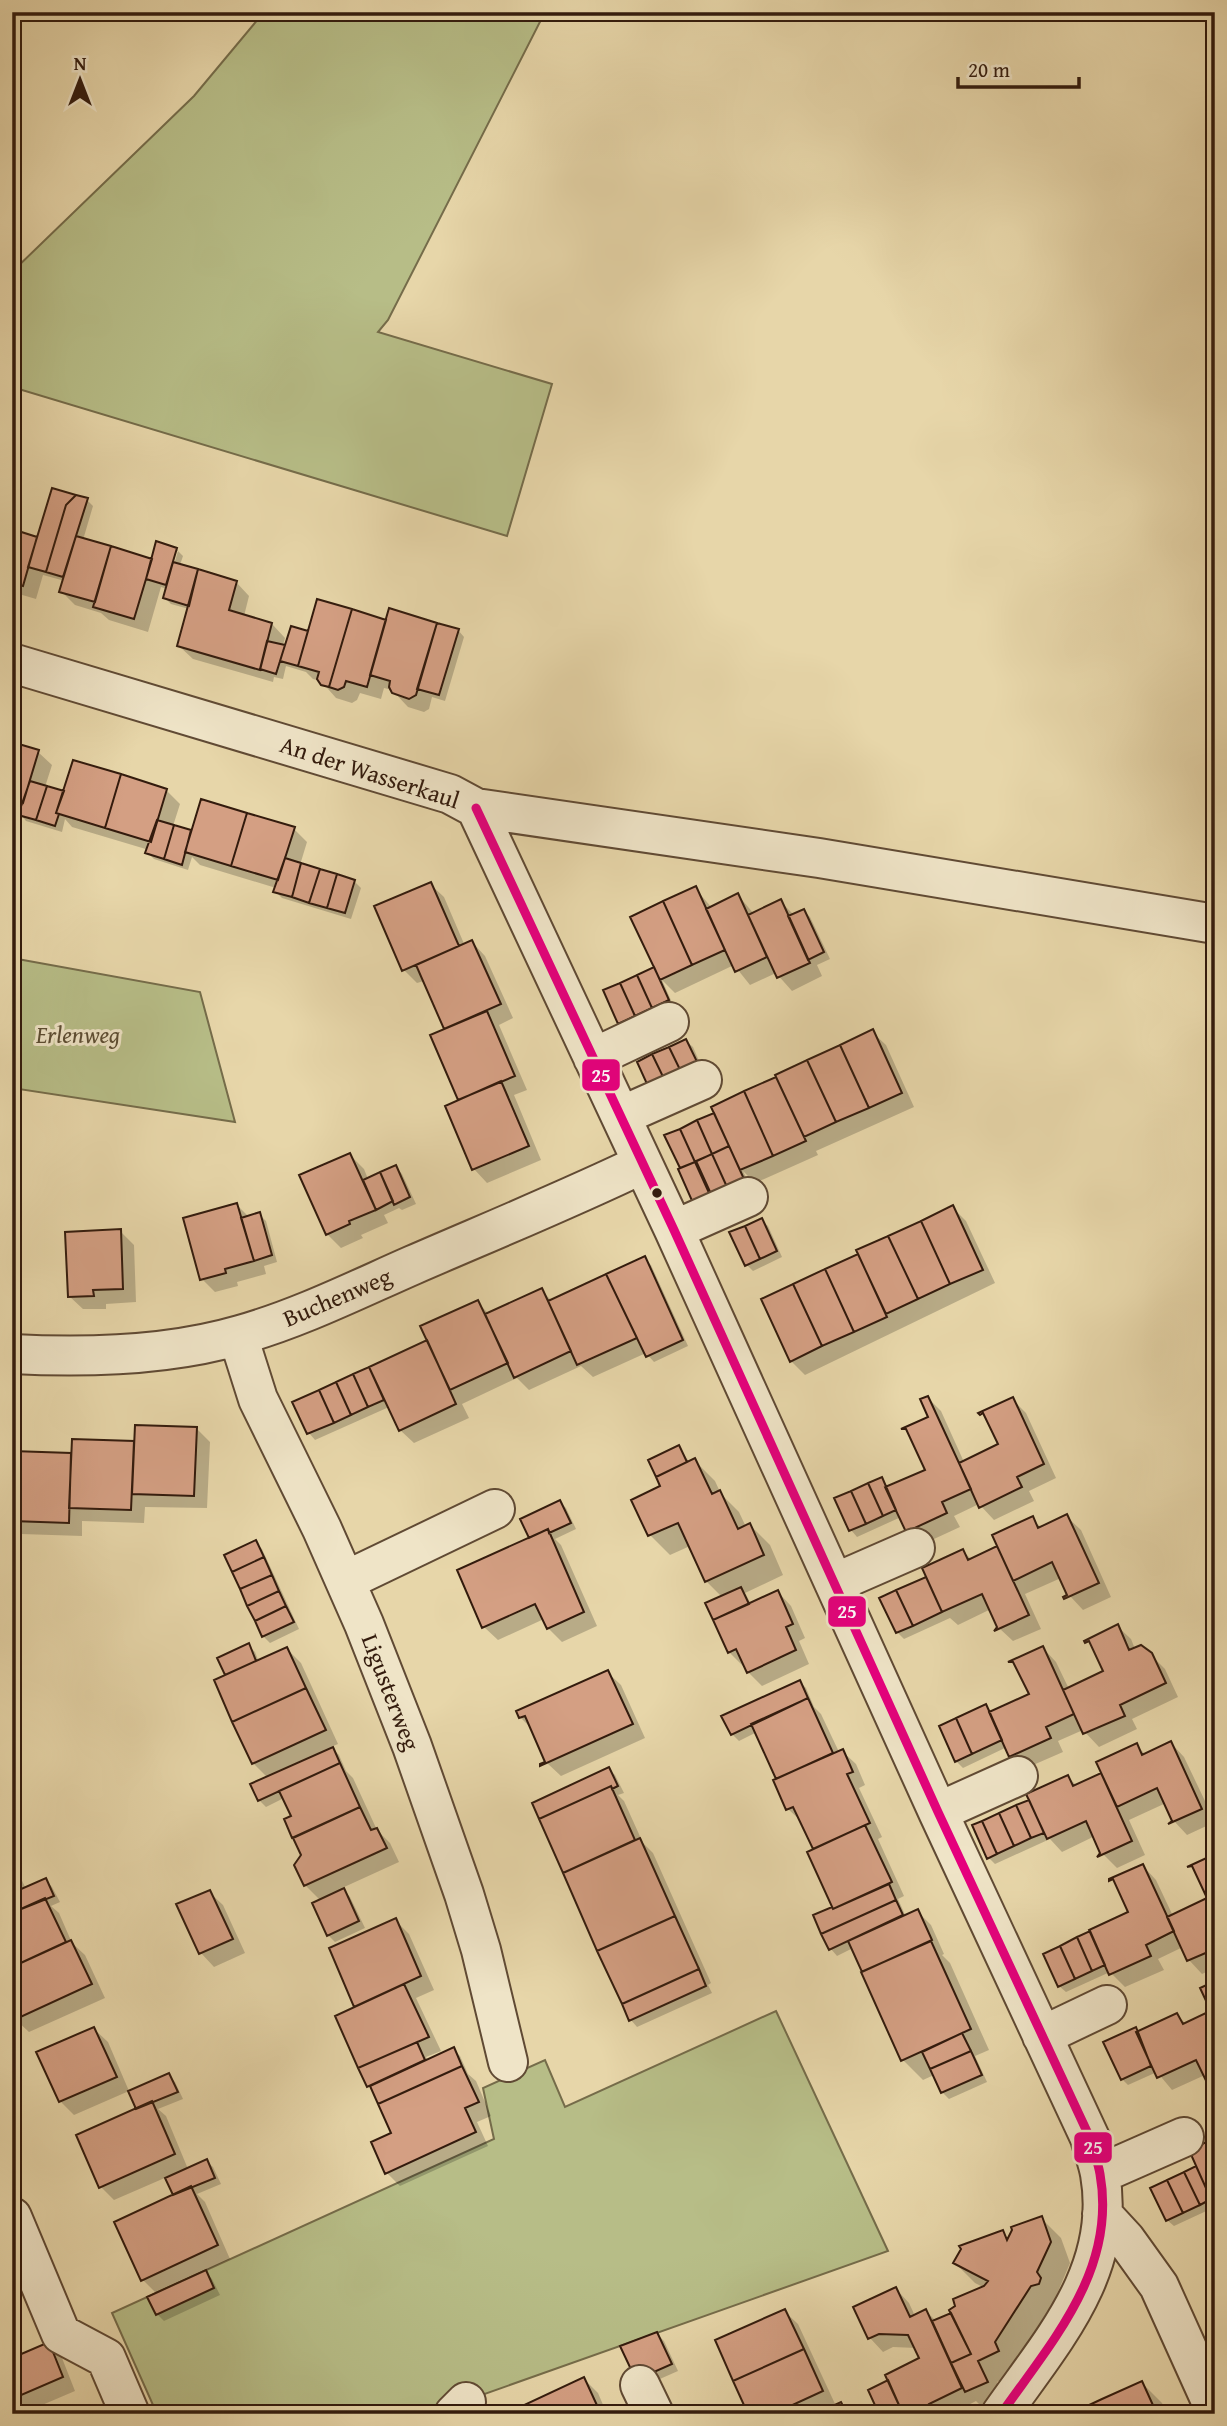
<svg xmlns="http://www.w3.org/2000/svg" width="1227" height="2426" viewBox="0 0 1227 2426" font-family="'Gentium Book Plus',serif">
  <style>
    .green { fill: #b7bd87; stroke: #756c4a; stroke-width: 2 }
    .shadow { fill: #0003 }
    .building { fill: #d49f83; stroke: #331b0d; stroke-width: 2 }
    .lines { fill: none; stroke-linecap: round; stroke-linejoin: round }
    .minor-casing { stroke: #604a34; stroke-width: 42 }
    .minor { stroke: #efe4c7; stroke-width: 38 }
    .bus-1-casing { stroke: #efe4c7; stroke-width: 14 }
    .bus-1 { stroke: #e5007d; stroke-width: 9 }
    .bus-dot { fill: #331b0d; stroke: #efe4c7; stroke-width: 2.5 }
    .labels { text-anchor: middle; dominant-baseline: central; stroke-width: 6; stroke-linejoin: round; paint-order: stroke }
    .street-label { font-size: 24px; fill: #331b0d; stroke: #efe4c7 }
    .park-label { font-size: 24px; font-style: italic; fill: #5b4c32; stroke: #efe4c7 }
    .line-badge { stroke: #efe4c7; stroke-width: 2.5 }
    .badge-label { font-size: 19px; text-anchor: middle; font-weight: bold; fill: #fff }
  </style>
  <rect width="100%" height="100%" fill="#e7d6a9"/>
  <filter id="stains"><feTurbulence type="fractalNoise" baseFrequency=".00286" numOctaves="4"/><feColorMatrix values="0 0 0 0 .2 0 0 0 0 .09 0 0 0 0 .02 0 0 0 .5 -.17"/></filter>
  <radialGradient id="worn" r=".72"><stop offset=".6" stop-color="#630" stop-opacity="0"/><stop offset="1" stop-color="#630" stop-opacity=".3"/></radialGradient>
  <!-- green -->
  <path class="green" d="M264 12H545L388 320 378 332 552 384 507 536 12 387V272L194 96Z
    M12 958 200 992 235 1122 12 1088Z
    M776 2011 888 2251 428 2414H157L112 2313 494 2139 483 2088 545 2060 565 2107Z"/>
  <!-- shadow -->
  <path class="shadow" d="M87 500 93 506 83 540 156 562 177 549 178 551H175L169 570 172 571 178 551 183 556 180 565 236 582 249 596 244 616 272 624 285 638 282 649 285 650 309 633 386 622 458 630 464 637 445 701 432 697 429 709 424 712 408 707 392 690 384 688 381 699 360 693 357 700 352 703 336 698 321 681 313 679 306 672 286 666 283 679 274 677 273 682 193 659 179 646 189 609 171 604 165 598 167 589 161 587 148 632 109 620 101 613 75 605 61 591 65 581 43 575 36 599 12 592V531L38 540Z
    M12 744 38 752 52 765 45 787 65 793 166 790 180 804 173 826 192 833 294 829 307 842 300 865 354 881 361 888 351 919 282 898 275 891 276 888 200 865 192 857 188 870 154 859 148 853 149 850 72 827 65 819 62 832 26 821 20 814 21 811 12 808Z
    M430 884 444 897 465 946 472 942 485 956 513 1018 499 1025 527 1090 514 1095 541 1160 487 1183 474 1169 447 1107 460 1101 432 1036 446 1030 424 981 417 983 404 970Z
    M695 888 712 908 738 895 754 914 780 901 794 915 804 911 810 917 830 959 817 965 822 976 792 991 776 973 750 985 734 965 675 993 662 980 674 1007 626 1029 619 1023 653 969Z
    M872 1032 886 1045 914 1107 816 1151 818 1155 755 1183 743 1171 750 1186 695 1202 667 1136 719 1121Z
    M686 1041 693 1047 707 1079 653 1094Z
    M350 1155 364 1169 368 1179 396 1167 402 1174 416 1204 402 1210 399 1208 384 1215 388 1223 361 1235 363 1238 341 1248 327 1234Z
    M237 1205 249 1217 259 1214 266 1221 277 1262 264 1266 266 1274 237 1282 238 1286 215 1292 202 1279Z
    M953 1208 966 1221 995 1283 805 1375 791 1361 860 1255Z
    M761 1220 768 1226 782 1257 753 1271 746 1264Z
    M120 1231 134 1245 136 1302 106 1304V1309H83L69 1296Z
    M12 1249 21 1255 14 1295 12 1294Z
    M644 1258 651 1265 688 1346 654 1362 646 1353 593 1377 581 1366 529 1390 517 1378 462 1404 469 1418 414 1443 400 1430 389 1407 315 1440 309 1433 295 1403 429 1341 477 1302 489 1314 541 1290 552 1301Z
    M928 1398 941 1411 964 1462 1001 1445 1012 1399 1026 1413 1056 1478 1029 1491 1034 1501 994 1520 979 1504 954 1516 960 1527 921 1545 901 1517 857 1537 851 1530 882 1479 889 1488 927 1471 931 1418Z
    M196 1428 210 1442 207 1508 145 1507 144 1523 82 1521V1536L21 1534 12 1525V1443L22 1453 73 1455 74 1441 136 1443Z
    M679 1447 690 1463 695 1461 715 1481 721 1494 739 1512 746 1527 750 1525 770 1545 783 1575 745 1593 751 1604 778 1592 791 1606 805 1638 799 1641 809 1664 762 1686 748 1672 745 1665 743 1666 729 1652 708 1604 722 1597 706 1581 690 1546 670 1555 650 1535 662 1487Z
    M560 1502 566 1508 576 1529 555 1539 561 1545 597 1626 562 1642 548 1628 544 1619 498 1640 484 1627 531 1539Z
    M1067 1517 1081 1530 1111 1597 1083 1610 1070 1596 1061 1578 1025 1594 1041 1629 1013 1641 999 1628 991 1609 958 1625 950 1618 904 1639 897 1632 925 1579 931 1584 963 1551 972 1560 1000 1547 1032 1519 1042 1528Z
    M255 1542 262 1549 299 1629 270 1643 263 1636Z
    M1117 1626 1131 1639 1135 1649 1150 1654 1165 1669 1178 1697 1132 1719 1137 1729 1099 1747 1083 1730 1058 1741 1063 1752 1024 1769 1011 1756 1007 1747 963 1768 956 1761 986 1706 992 1712 1031 1695 1043 1648 1056 1662 1069 1689 1105 1672Z
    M248 1645 255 1652 259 1662 287 1649 301 1663 338 1744 331 1747 339 1755 346 1771 353 1778 377 1830 390 1843 399 1862 342 1888 350 1897 365 1928 335 1942 328 1935 321 1901 305 1885 303 1855 286 1820 293 1817 284 1798 266 1807 259 1800 268 1778 253 1763 226 1674Z
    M607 1672 621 1685 645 1738 561 1776 547 1763 533 1730 520 1717Z
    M800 1682 806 1688 814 1707 821 1714 839 1752 842 1751 856 1764 865 1785 859 1788 882 1837 878 1839 904 1896 898 1899 906 1917 917 1911 931 1925 944 1954 942 1955 950 1963 989 2050 975 2056 987 2082 949 2099 942 2092 934 2075 923 2080 903 2060 853 1948 837 1956 831 1949 816 1916 838 1915 809 1853 815 1850 802 1822 788 1809 779 1780 757 1732 739 1741 732 1734Z
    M1171 1743 1184 1757 1215 1822 1187 1835 1174 1821 1166 1803 1129 1820 1145 1855 1117 1868 1103 1854 1095 1836 1062 1852 1050 1839 995 1864 989 1858 1031 1801 1068 1777 1077 1786 1104 1774 1136 1745 1146 1755Z
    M609 1769 615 1775 624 1793 618 1795 624 1801 643 1843 653 1853 711 1983 708 1985 712 1993 637 2027 631 2020 534 1803Z
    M1215 1856V1968L1202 1974 1189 1960 1183 1947 1158 1959 1164 1970 1125 1987 1110 1972 1066 1992 1059 1986 1130 1913 1143 1866 1156 1880 1173 1916 1210 1899Z
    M12 1860 26 1889 46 1880 52 1887 60 1902 51 1906 59 1913 72 1943 85 1955 105 1998 29 2032 15 2019 12 2012V1915L22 1911 12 1893Z
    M209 1892 223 1905 245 1953 214 1967 201 1953 178 1905Z
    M395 1920 409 1934 434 1990 416 1998 441 2051 426 2057 428 2061 454 2050 460 2056 468 2074 476 2081 491 2116 477 2122 488 2146 400 2186 387 2173 394 2134 360 2068 356 2008 331 1949Z
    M1215 1983V2094L1205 2075 1172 2090 1157 2072 1128 2085 1122 2079 1139 2033 1177 2015 1186 2024 1213 2012Z
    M94 2029 108 2042 129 2091 74 2115 60 2101Z
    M169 2075 175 2082 183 2099 158 2109 166 2116 188 2169 206 2161 213 2167 221 2184 197 2194 205 2202 230 2259 205 2271 212 2279 220 2295 164 2321 157 2314V2294L143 2280 175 2196 167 2177 114 2200 101 2187 138 2109Z
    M1215 2140V2198L1212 2195 1215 2207 1174 2226 1167 2220 1153 2189 1198 2167Z
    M1041 2218 1061 2238 1070 2263 1057 2294 1060 2299 1059 2303 1051 2306 1014 2363 1018 2371 997 2382 1007 2402 986 2411 976 2401 951 2414H881L890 2381 921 2359 916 2348 893 2347 883 2352 870 2338 896 2289 909 2303 915 2316 926 2311 936 2321 950 2315 985 2288 975 2283 955 2263 1002 2232 1009 2239Z
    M784 2311 798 2324 836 2406 841 2404 849 2414H750Z
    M657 2334 664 2341 678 2371 644 2386Z
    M48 2344 62 2358 75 2391 21 2414H12V2360Z
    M584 2379 598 2393 607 2414H510Z
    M1142 2383 1162 2403 1167 2414H1074Z"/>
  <!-- building -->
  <path class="building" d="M52 488 76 495 66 505 46 572 28 567Z
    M76 495 88 498 63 577 46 572 66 505Z
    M12 529 37 537 23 586 12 583Z
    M76 536 111 546 95 602 59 592Z
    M156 541 177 548 166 585 146 579Z
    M111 546 152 559 134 619 93 607Z
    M173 562 198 569 189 606 163 598Z
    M198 569 237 581 229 610 272 623 260 670 177 646Z
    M317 599 352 609 329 687 321 685 317 679 319 672 298 666Z
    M389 608 437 623 416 695 409 699 392 693 389 687 390 681 370 675Z
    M352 609 386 620 367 687 346 681 344 687 338 690 329 687Z
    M437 623 459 629 439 695 417 689Z
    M291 626 308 631 298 666 280 661Z
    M267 641 285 645 276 674 260 669Z
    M12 742 39 750 23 803 12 800Z
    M73 760 121 774 105 828 56 813Z
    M121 774 167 789 151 842 105 828Z
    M30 781 47 786 36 820 18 815Z
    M47 786 64 791 56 813 59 814 55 826 36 820Z
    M201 799 247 813 231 866 185 852Z
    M247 813 295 827 278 880 231 866Z
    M157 820 174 825 164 859 145 853Z
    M174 825 191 830 182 865 164 859Z
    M285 858 301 863 292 897 273 892Z
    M301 863 320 869 309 903 292 897Z
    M320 869 337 874 327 908 309 903Z
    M337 874 355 880 345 913 327 908Z
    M431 882 459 946 402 971 374 906Z
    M696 886 725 950 692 965 663 901Z
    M738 893 767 957 735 972 706 909Z
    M781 899 810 963 777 978 748 915Z
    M663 901 692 965 660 980 630 917Z
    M804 909 824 952 808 960 788 916Z
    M472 940 501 1004 444 1029 416 965Z
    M654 967 669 1000 652 1008 637 975Z
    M637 975 652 1008 635 1016 620 983Z
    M620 983 635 1016 618 1024 603 990Z
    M487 1011 515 1076 458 1100 430 1035Z
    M873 1029 902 1093 869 1108 840 1045Z
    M686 1039 702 1072 685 1080 669 1047Z
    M840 1045 869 1108 836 1122 807 1060Z
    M669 1047 685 1080 668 1087 652 1054Z
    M652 1054 668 1087 652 1095 637 1062Z
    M807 1060 836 1122 804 1137 775 1075Z
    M776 1077 806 1141 773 1156 744 1091Z
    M501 1081 529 1146 472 1170 445 1106Z
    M744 1091 773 1156 740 1170 711 1107Z
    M714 1113 729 1146 712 1154 697 1120Z
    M697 1120 712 1154 695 1162 680 1129Z
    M680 1129 695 1162 680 1168 664 1135Z
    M729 1146 744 1179 727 1187 712 1154Z
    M350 1153 376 1210 349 1221 350 1224 326 1235 299 1175Z
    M712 1154 727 1187 711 1194 696 1161Z
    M695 1162 710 1195 693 1203 678 1169Z
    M396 1165 410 1197 394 1205 380 1172Z
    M380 1172 393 1201 376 1210 363 1180Z
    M237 1203 254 1261 225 1269 226 1273 200 1280 183 1218Z
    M953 1205 983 1270 950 1284 921 1221Z
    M260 1212 272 1255 254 1261 241 1218Z
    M762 1218 777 1251 760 1259 745 1226Z
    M921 1221 950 1284 918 1299 888 1236Z
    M745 1226 760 1259 745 1266 729 1232Z
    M121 1229 123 1289 93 1290 94 1296 68 1297 65 1232Z
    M888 1236 918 1299 886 1314 856 1250Z
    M858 1254 887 1317 854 1332 825 1269Z
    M645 1256 683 1340 646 1357 606 1274Z
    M825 1269 854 1332 822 1346 793 1284Z
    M606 1274 637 1338 577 1365 548 1301Z
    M793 1284 822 1346 790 1362 761 1299Z
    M542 1288 571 1351 514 1378 485 1314Z
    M478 1300 508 1363 450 1390 420 1326Z
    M427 1340 456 1404 399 1431 369 1367Z
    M369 1367 384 1400 368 1407 353 1374Z
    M353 1374 368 1407 351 1415 336 1382Z
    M336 1382 351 1415 334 1423 319 1390Z
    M319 1390 334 1423 307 1434 292 1402Z
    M928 1396 971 1489 942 1502 947 1513 906 1532 885 1487 925 1470 906 1429H901L928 1417 920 1399Z
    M1013 1397 1044 1464 1017 1477 1022 1487 979 1508 959 1463 998 1444 983 1413 980 1415 978 1413Z
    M135 1425 197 1427 194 1496 132 1494Z
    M72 1439 134 1441 131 1510 69 1508Z
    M679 1445 687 1462 656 1477 648 1460Z
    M12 1451 71 1453 69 1523 12 1521Z
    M695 1458 712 1494 720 1490 738 1529 750 1523 764 1555 705 1582 678 1523 648 1536 631 1500 660 1486 656 1477Z
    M882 1477 896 1510 883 1516 868 1483Z
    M868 1483 883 1516 866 1524 851 1491Z
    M851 1491 866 1524 849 1531 834 1498Z
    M560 1500 571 1523 549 1533 548 1529 529 1538 520 1519Z
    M1067 1514 1099 1583 1064 1599 1063 1597 1067 1595 1052 1562 1013 1581 992 1535 1033 1516 1038 1528Z
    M548 1529 584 1612 547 1629 535 1604 482 1628 457 1570Z
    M256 1540 264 1557 232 1572 224 1555Z
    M997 1546 1029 1615 994 1631 997 1627 982 1594 942 1612 922 1568 963 1549 968 1560Z
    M264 1557 272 1575 240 1589 232 1572Z
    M272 1575 279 1591 247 1606 240 1589Z
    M926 1577 942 1612 913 1626 896 1590Z
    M741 1587 749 1604 713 1620 705 1603Z
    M778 1590 793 1624 786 1627 796 1650 747 1673 736 1649 728 1653 713 1620Z
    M896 1590 913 1626 896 1633 879 1598Z
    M279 1591 286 1606 255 1621 247 1606Z
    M286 1606 294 1622 262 1637 255 1621Z
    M1118 1624 1129 1650 1141 1645 1152 1653 1166 1683 1120 1705 1125 1716 1083 1734 1063 1690 1103 1671 1089 1641 1085 1643 1084 1641Z
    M249 1643 256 1661 225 1675 217 1658Z
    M1043 1646 1074 1714 1046 1727 1051 1738 1009 1757 989 1712 1029 1694 1013 1662H1008Z
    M287 1647 306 1688 232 1722 214 1680Z
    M608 1670 633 1724 540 1766V1764L545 1762 525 1716 519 1718 516 1711Z
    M800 1680 808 1698 731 1735 721 1716Z
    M306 1688 326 1730 252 1764 232 1722Z
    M808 1698 833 1753 776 1779 751 1724Z
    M986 1704 1002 1740 972 1754 956 1718Z
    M956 1718 972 1754 955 1762 939 1726Z
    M1171 1741 1202 1809 1168 1824 1172 1821 1157 1788 1117 1807 1096 1762 1137 1743 1142 1755Z
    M333 1747 340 1763 258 1801 250 1784Z
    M843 1749 853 1772 847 1774 870 1823 813 1849 793 1807 786 1810 773 1780Z
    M340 1763 360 1807 292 1838 284 1819 291 1816 279 1791Z
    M609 1767 618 1786 612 1789 611 1786 539 1819 532 1803Z
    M1101 1773 1132 1841 1097 1857 1100 1853 1086 1821 1047 1839 1026 1794 1068 1775 1073 1786Z
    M611 1786 635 1840 563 1873 539 1819Z
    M1029 1800 1044 1833 1031 1838 1016 1805Z
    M1016 1805 1031 1838 1014 1846 999 1813Z
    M360 1807 371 1830 377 1828 387 1848 304 1886 294 1865 301 1855 293 1838Z
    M999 1813 1014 1846 997 1854 982 1821Z
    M982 1821 997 1854 987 1859 972 1825Z
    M865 1825 892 1882 833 1909 807 1852Z
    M640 1838 675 1916 597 1951 563 1873Z
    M1215 1854V1949L1187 1961 1167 1917 1207 1898 1192 1866 1187 1867Z
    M1143 1864 1174 1931 1146 1945 1151 1956 1109 1975 1089 1930 1128 1912 1113 1879 1109 1881V1879Z
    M46 1878 54 1896 19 1910 12 1893Z
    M889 1884 896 1900 821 1934 813 1915 832 1907 833 1909Z
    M344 1888 359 1921 327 1936 312 1903Z
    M210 1890 233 1939 199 1954 176 1904Z
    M45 1898 66 1942 12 1967V1913Z
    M896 1900 903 1915 829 1950 821 1934Z
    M918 1909 932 1940 862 1972 848 1941Z
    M675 1916 699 1969 622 2004 597 1951Z
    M396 1918 421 1976 354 2007 329 1948Z
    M1090 1931 1105 1965 1092 1971 1077 1937Z
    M1077 1937 1092 1971 1075 1979 1060 1946Z
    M71 1940 92 1984 14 2020 12 1967Z
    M931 1941 971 2029 901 2061 861 1972Z
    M1060 1946 1075 1979 1058 1987 1043 1954Z
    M699 1969 706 1986 629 2021 622 2004Z
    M1215 1981V2020L1200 1988Z
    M404 1984 429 2037 358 2068 335 2016Z
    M1210 2011 1215 2020V2092L1212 2093 1196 2060 1157 2078 1136 2032 1177 2013 1183 2024Z
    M94 2027 117 2077 59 2102 36 2052Z
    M1136 2027 1151 2066 1121 2080 1103 2042Z
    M962 2033 971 2051 930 2069 922 2052Z
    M417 2042 425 2060 367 2087 358 2068Z
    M454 2047 462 2066 378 2104 370 2086Z
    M971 2051 982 2075 941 2093 930 2069Z
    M462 2066 479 2102 465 2108 476 2132 385 2174 371 2142 391 2133 378 2104Z
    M169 2073 178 2092 136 2109 128 2091Z
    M152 2101 175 2154 99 2188 76 2135Z
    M1215 2138V2192L1209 2195 1189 2150Z
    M207 2159 215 2178 173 2195 165 2178Z
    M1196 2166 1211 2199 1200 2205 1184 2172Z
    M1184 2172 1200 2205 1183 2213 1167 2180Z
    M1167 2180 1183 2213 1166 2221 1150 2188Z
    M191 2186 218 2245 141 2281 114 2222Z
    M1042 2216 1051 2242 1037 2272 1041 2278 1039 2284 1031 2286 995 2342 999 2351 978 2361 988 2382 965 2392 951 2363 971 2354 949 2310 955 2306 953 2299 984 2286 988 2281 953 2263 961 2249 959 2246 1003 2230 1007 2240 1012 2230 1011 2227Z
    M206 2270 214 2288 156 2315 147 2297Z
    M896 2287 910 2317 926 2309 962 2388 929 2404 933 2414H903L885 2375 919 2358 908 2335 879 2334 868 2339 853 2307Z
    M785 2309 804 2349 733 2381 715 2340Z
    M951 2313 971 2354 951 2363 932 2321Z
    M657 2332 672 2364 636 2380 620 2346Z
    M49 2342 63 2377 12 2399V2358Z
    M804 2349 823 2391 773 2414H748L733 2381Z
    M584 2377 601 2414H505Z
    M888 2380 903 2414H879L868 2390Z
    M1142 2381 1157 2414H1070L1102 2399Z
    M841 2402 847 2414H815Z"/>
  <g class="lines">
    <defs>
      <path id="minor" d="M12 663 450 794 476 808 819 858 1215 924
        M476 808 674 1230 938 1812 1090 2138C1093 2150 1098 2162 1100 2174 1117 2270 1052 2341 1001 2414
        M593 1058 669 1022
        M621 1116 702 1080
        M674 1230 748 1197
        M238 1336 258 1399 322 1529 364 1624 412 1746 464 1894 481 1950 508 2062
        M12 1354C87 1358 168 1356 240 1335 300 1318 356 1290 413 1265 489 1232 567 1200 642 1164
        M345 1581 495 1509
        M835 1583 915 1548
        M938 1812 1018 1776
        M1042 2036 1107 2005
        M1100 2174 1184 2137
        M1102 2214 1126 2240 1159 2286 1215 2410
        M12 2217 61 2334 106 2358 130 2414
        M640 2385 654 2414
        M454 2414 466 2402"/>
    </defs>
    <!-- minor casing -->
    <use href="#minor" class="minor-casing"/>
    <!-- minor -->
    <use href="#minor" class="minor"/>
    <defs>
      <path id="bus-1" d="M476 808 674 1230 938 1812 1090 2138C1093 2150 1098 2162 1100 2174 1117 2270 1052 2341 1001 2414"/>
    </defs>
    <!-- bus-1 casing -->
    <use href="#bus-1" class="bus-1-casing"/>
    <!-- bus-1 -->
    <use href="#bus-1" class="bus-1"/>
  </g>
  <!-- markers -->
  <circle class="bus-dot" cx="657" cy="1193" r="6"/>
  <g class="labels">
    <!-- street labels -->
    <g class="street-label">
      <text transform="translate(370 772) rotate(18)">An der Wasserkaul</text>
      <text transform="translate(337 1297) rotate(-23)">Buchenweg</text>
      <text transform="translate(391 1692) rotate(69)">Ligusterweg</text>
    </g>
    <!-- park labels -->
    <g class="park-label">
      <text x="78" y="1034">Erlenweg</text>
    </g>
  </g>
  <g class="line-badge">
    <rect x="581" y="1058" width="40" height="34" rx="7" fill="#e5007d"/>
    <rect x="827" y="1595" width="40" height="33" rx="7" fill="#e5007d"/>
    <rect x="1073" y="2131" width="40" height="33" rx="7" fill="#e5007d"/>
  </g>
  <g class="badge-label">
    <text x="601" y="1082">25</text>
    <text x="847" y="1618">25</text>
    <text x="1093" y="2154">25</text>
  </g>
  <!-- margin -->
  <rect width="1227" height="2426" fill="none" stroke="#e7d6a9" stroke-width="42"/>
  <rect x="14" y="14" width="1199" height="2398" fill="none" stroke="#331b0d" stroke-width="3.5"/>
  <rect x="21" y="21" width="1185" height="2384" fill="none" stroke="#331b0d" stroke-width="2"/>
  <!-- north arrow -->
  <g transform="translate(80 80)" stroke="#efe4c7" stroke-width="5" paint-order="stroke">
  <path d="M0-5L12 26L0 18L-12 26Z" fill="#331b0d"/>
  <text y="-10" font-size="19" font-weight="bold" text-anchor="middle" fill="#331b0d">N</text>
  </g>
  <!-- scale -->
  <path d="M958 77v10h121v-10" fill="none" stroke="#331b0d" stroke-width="3.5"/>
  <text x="968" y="77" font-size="21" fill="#331b0d" stroke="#efe4c7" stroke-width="5" paint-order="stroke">20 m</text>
  <rect width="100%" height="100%" filter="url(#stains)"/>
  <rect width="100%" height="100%" fill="url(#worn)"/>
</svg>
